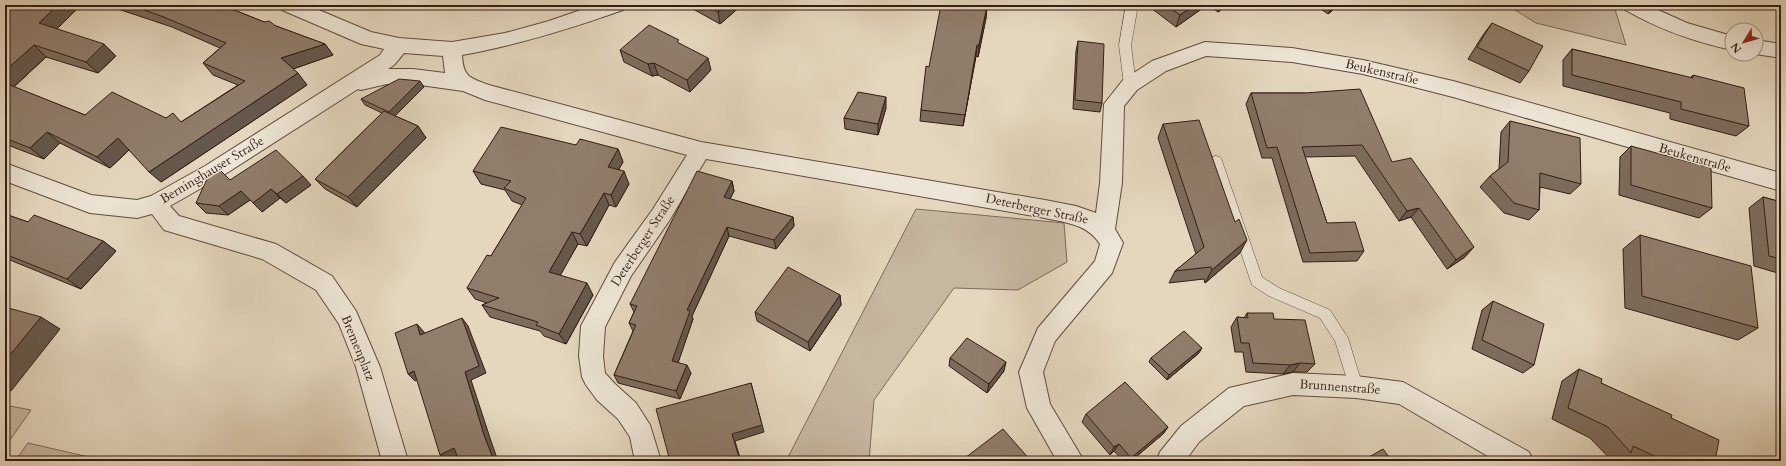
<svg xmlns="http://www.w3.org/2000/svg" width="1786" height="466" viewBox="0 0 1786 466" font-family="Cardo,serif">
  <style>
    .green { fill: #c6b7a1; stroke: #7d6a5a }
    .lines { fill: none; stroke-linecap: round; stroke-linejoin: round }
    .service-casing { stroke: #604b3e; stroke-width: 1 }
    .minor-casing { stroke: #604b3e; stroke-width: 2 }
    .service { fill: #ede5d5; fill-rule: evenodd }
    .minor { fill: #ede5d5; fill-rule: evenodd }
    .wall { fill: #7c6c5d; stroke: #341c13 }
    .shaded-wall { fill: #65584c; stroke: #341c13 }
    .building { fill: #907d6c; stroke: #341c13 }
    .labels { text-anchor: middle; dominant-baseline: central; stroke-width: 3; stroke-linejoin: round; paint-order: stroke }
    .street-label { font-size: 13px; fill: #341c13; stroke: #ede5d5 }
  </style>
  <rect width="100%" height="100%" fill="#e4d7be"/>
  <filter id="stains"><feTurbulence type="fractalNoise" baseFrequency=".005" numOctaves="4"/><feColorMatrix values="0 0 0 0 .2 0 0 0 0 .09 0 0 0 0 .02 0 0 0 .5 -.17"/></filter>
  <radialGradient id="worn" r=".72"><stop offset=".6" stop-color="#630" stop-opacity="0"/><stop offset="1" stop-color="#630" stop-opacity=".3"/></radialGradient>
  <!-- green -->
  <path class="green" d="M1507 5H1612L1614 6 1626 45 1536 23Z
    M916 209 1064 223 1067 262 1018 290 954 288 874 400 869 461H786Z
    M5 405 31 410 5 447Z
    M28 443 106 461H15Z"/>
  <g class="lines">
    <defs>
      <path id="service" d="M1126 5H1138L1131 45 1136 85 1134 88H1126L1124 85 1119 45Z
        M1216 156 1220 157 1222 161 1262 277 1279 288 1330 310 1348 338 1363 387 1361 392 1356 394 1351 392 1335 341 1320 318 1269 296 1252 285 1210 161 1212 157Z"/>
      <path id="minor" d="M280 5H307L371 32 399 38 452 42 505 33 549 21 595 5H625L623 10C569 29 518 45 462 55 463 77 470 78 489 85L701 142 1045 200 1076 206 1096 213 1100 183 1104 104 1123 80 1152 61 1205 42 1292 48 1363 60 1453 81 1781 173V191L1453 97 1363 74 1292 62 1206 56 1166 71 1137 90 1124 106 1122 183 1115 229 1123 243 1112 273 1055 341 1043 372 1050 404 1084 461H1057L1027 408 1019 372 1038 328 1095 261 1100 244C1087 224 1067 223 1045 218L706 159 669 221 631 276 605 327 603 356 605 373 615 384 636 403 650 425 661 461H635L630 437 618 419 597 400 586 385 582 377 579 356 581 326 615 262 653 209 687 155 485 100 463 91 413 84H387L361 90 358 89 219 178 170 206 179 216 276 244 332 276 356 311 380 367 408 461H382L356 367 339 324 316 290 262 259 164 230 152 214 137 218 90 213 5 181V163L91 195 137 200 151 196 205 166 380 55 384 49 361 44 282 10ZM404 53 443 56 445 73 413 69H388L394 65Z
        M1623 5H1647L1687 23 1732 36V50C1694 42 1659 29 1625 10Z
        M1756 40 1781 44V58L1755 54Z
        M1293 373 1356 376 1403 382 1529 452 1533 461H1496L1399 404 1356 398 1293 395 1244 406 1199 442 1185 461H1156L1160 452 1181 426 1229 388Z"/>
    </defs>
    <!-- service casing -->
    <use href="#service" class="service-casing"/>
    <!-- minor casing -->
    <use href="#minor" class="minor-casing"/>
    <!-- service -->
    <use href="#service" class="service"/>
    <!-- minor -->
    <use href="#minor" class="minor"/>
  </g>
  <!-- wall -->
  <path class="wall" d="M5 5H81L57 29 116 56 98 73 46 57 14 87 85 115 166 118 181 122 238 85 213 75 203 63 220 48 172 27 106 5H222L264 22 276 26 325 44 333 55 293 69 307 85 161 182 129 150 110 168 60 143 44 159 5 144Z
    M692 5H742L720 24 693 9Z
    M1147 5H1207L1176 27Z
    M1208 5H1228L1218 12Z
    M1315 5H1339L1328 14Z
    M983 6H987L986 18 978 57 976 56 963 126 920 121 921 110 929 67Z
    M1492 23 1529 71 1520 83 1468 59 1483 35Z
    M1078 41 1102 103 1100 112 1073 109 1076 51Z
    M680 44 711 70 690 92 658 75 652 76 624 62 620 50Z
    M1572 49 1690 78 1693 75 1749 126 1736 136 1670 119V113L1563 86V60Z
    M424 87 395 116 418 126 426 138 357 207 325 189 315 179 382 113 365 105 361 99Z
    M1251 93H1305L1392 162 1465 257 1447 269 1411 217 1399 221 1355 156 1305 157 1327 223 1364 251 1357 261 1303 262 1272 158H1262L1246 104Z
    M886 108 878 135 845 129 844 118Z
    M1510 121 1581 184 1570 194 1540 187 1539 210 1529 220 1504 213 1480 187 1490 176 1499 169 1501 132Z
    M1163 124 1240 253 1205 283 1204 279 1169 283 1175 271 1196 254 1158 138Z
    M576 145 618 149 623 162 619 169 629 184 616 207 609 205 587 246 578 244 560 275 593 295 566 344 544 336 540 331 490 317 482 305 487 303 475 299 467 288 491 256 522 205 512 201 505 190 481 184 473 171Z
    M1631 146 1712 208 1699 218 1619 195 1620 157Z
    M230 180 311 185 286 203 280 198 262 212 250 200 228 215 206 213 196 203Z
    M732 181 734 191 730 199 793 217 794 226 776 249 729 236 692 316 693 319 678 362 691 373 680 399 618 383 614 375 633 331 629 323 634 312 630 304Z
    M1763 197 1781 202V274L1754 266 1749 208Z
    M5 214 28 222 103 241 116 251 81 289 5 258Z
    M1640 235 1758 328 1738 340 1625 308 1623 249Z
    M840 295 841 305 810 351 757 321 755 312Z
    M1493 301 1534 365 1523 373 1472 349 1482 310Z
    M1247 313 1274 319 1315 364 1307 372H1293L1283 374 1246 372 1243 352H1235L1231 327 1237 317 1244 318Z
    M1199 353 1167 380 1149 362 1151 358Z
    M950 358 1004 371 987 393 949 366Z
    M1579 369 1601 383 1671 418 1715 461H1625L1620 459 1616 461H1612L1590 438 1552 419 1562 381Z
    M1086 414 1168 427 1163 434 1131 461H1123L1114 451 1110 455 1082 422Z"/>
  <!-- shaded-wall -->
  <path class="shaded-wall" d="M58 5H81L51 35 39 23Z
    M726 5H742L720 24 718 12Z
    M1195 5H1207L1176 27 1180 15Z
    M1221 5H1228L1218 12Z
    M1333 5H1339L1328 14Z
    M987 6 986 18 978 57 979 45Z
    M104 44 116 56 98 73 86 62Z
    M325 44 333 55 290 70 281 58Z
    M34 45 46 57 9 91 5 87V71Z
    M977 45 976 56 963 126 965 115Z
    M708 58 711 70 690 92 687 80Z
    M654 63 658 75 652 76 648 64Z
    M298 73 307 85 161 182 149 172Z
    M420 81 424 87 393 118 389 112Z
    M886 97V108L878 135V124Z
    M418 126 426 138 357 207 348 197Z
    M47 132 60 143 44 159 30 148Z
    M118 138 130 149 110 168 97 157Z
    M618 149 623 162 613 179 608 167Z
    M624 171 629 184 616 207 611 195Z
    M303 176 311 185 286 203 277 194Z
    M732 181 734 191 726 207 724 197Z
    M271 189 280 198 262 212 253 203Z
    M241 191 250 200 228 215 219 206Z
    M604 193 609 205 587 246 580 234Z
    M1419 208 1411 217 1399 221 1407 211Z
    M793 217 794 226 776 249 774 240Z
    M727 227 729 236 692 316 693 319 676 369 672 361 687 310Z
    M572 232 578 244 556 283 549 272Z
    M1247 240 1240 253 1205 283 1212 270Z
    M103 241 116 251 81 289 67 279Z
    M1474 247 1465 257 1447 269 1456 260Z
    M587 283 593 295 566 344 559 334Z
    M840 295 841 305 810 351 808 342Z
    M41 317 60 329 11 391 5 388V361Z
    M462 318 468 326 486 373 471 380 491 441 498 461H494L484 435 465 372Z
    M417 324 424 332 428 343 420 335Z
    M1202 348 1199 353 1167 380 1169 375Z
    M1006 362 1004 371 987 393 989 384Z
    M1300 363 1293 372 1283 374 1290 365Z
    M687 365 691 373 680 399 676 391Z
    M414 371 422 378 415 381 408 374Z
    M751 383 764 432 735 441 741 461H740L732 434Z
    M1168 427 1163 434 1131 461H1129L1131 458Z
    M1119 444 1114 451 1110 455 1114 447Z
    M454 448 462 455 449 461H447L440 455Z"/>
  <!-- building -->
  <path class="building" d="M5 5H58L39 23 104 44 86 62 34 45 5 71Z
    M130 5H222L264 22 269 21 276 26 325 44 281 58 298 73 149 172 118 138 97 157 47 132 30 148 5 138V83L85 115 112 92 166 118 173 113 181 122 245 81 203 63 226 43 161 16Z
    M705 5H726L718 12Z
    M941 5H983V6H987L979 45H977L965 115 921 110 926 66 929 67Z
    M1166 5H1195L1180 15Z
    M1492 23 1543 46 1529 71 1477 47Z
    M649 25 679 40 677 42 708 58 687 80 654 63 648 64 620 50Z
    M1078 41 1104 44 1102 103 1075 100Z
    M1572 49 1693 78V75L1744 88 1749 126 1681 109V102L1572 75Z
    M399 79 420 81 389 112 361 99Z
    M1360 89 1392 162 1411 158 1474 247 1456 260 1419 208 1407 211 1362 145 1302 147 1327 223 1355 222 1364 251 1310 253 1277 147 1267 148 1251 93H1305Z
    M858 92 886 97 878 124 844 118Z
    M384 111 418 126 348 197 315 179Z
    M1199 120 1235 222 1239 219 1247 240 1212 270 1211 267 1175 271 1204 247 1163 124Z
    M1510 121 1580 138 1581 184 1540 173 1539 210 1514 203 1490 176 1508 162Z
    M501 127 576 145 580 139 618 149 608 167 624 171 611 195 604 193 580 234 572 232 549 272 587 283 559 334 536 325 538 322 482 305 499 298 467 288 487 255 491 256 526 198 504 188 511 181 473 171Z
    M1631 146 1711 168 1712 208 1631 185Z
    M276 150 303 176 277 194 271 189 253 203 241 191 219 206 196 203 211 170 216 166 230 180Z
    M697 171 732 181 724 197 793 217 774 240 727 227 687 310 690 311 672 361 687 365 676 391 614 375 636 325 629 323 637 306 630 304Z
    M1763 197 1781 202V259L1769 256Z
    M5 214 28 222 34 215 103 241 67 279 5 254Z
    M1640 235 1751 266 1758 328 1642 296Z
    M788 267 840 295 808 342 755 312Z
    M1493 301 1544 324 1534 365 1482 340Z
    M5 307 41 317 5 361Z
    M1247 313H1273L1274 319 1305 320 1315 364 1300 363 1290 365 1253 363 1249 343H1241L1237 317 1248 318Z
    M462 318 479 366 465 372 484 435 494 461H459L454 448 440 455 414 371 408 374 395 333 417 324 420 335Z
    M1184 331 1202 348 1169 375 1151 358Z
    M967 338 1006 362 989 384 950 358Z
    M1579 369 1602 379 1601 383 1672 415 1671 418 1719 440 1715 461H1665L1633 446 1631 453 1608 427 1568 408Z
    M1125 382 1168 427 1131 458 1119 444 1114 447 1086 414Z
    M751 383 762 425 732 434 740 461H670L656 409Z
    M1003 429 1031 461H961Z
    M1383 449 1392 461H1362Z"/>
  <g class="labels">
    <!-- street labels -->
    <g class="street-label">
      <text transform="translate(1382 72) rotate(13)">Beukenstraße</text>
      <text transform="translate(1695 158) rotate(16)">Beukenstraße</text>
      <text transform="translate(212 170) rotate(-31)">Berninghauser Straße</text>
      <text transform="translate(1037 209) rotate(12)">Deterberger Straße</text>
      <text transform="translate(643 241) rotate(-57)">Deterberger Straße</text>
      <text transform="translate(358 348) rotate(68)">Bremenplatz</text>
      <text transform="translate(1340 387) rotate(4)">Brunnenstraße</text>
    </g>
  </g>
  <!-- margin -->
  <rect width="1786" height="466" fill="none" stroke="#e4d7be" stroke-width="20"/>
  <rect x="6" y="6" width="1774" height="454" fill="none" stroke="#341c13" stroke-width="2"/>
  <rect x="10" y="10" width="1766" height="446" fill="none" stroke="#341c13"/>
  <!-- north arrow -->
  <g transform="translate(1744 42) rotate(233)"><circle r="19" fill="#ede5d5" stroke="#a39587"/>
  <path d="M0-3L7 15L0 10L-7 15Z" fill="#8f2418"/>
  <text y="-6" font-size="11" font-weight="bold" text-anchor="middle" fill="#341c13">N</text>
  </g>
  <rect width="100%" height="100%" filter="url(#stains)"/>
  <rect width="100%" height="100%" fill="url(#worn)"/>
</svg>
